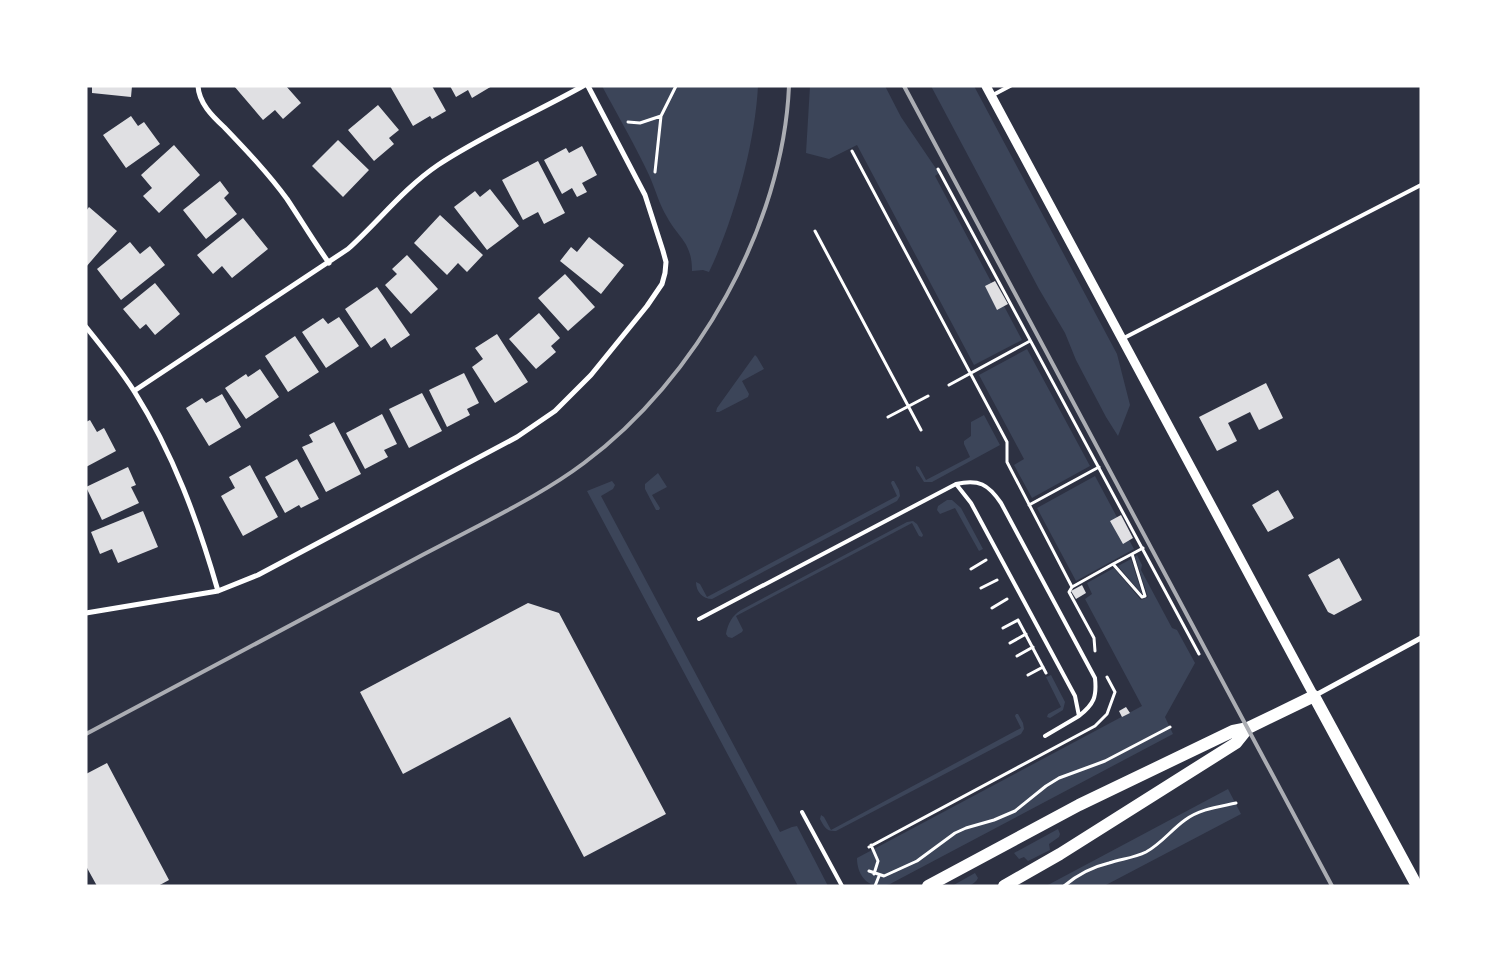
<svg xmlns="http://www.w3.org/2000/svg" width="1507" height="972" viewBox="0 0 1507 972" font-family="'Fira Sans',sans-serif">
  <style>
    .green { fill: #3c4559 }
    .building { fill: #e0e0e3 }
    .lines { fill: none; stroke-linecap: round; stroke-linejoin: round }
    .path { stroke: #fff; stroke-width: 3 }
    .service { stroke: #fff; stroke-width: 4 }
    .minor { stroke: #fff; stroke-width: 5 }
    .tertiary { stroke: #fff; stroke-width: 9 }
    .primary { stroke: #fff; stroke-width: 12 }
    .rail { stroke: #abadb3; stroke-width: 4 }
  </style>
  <rect width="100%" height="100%" fill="#2d3142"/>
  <!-- green -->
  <path class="green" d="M602 86H758C755 144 734 220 709 272L703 270 692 271C692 242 679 239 667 217 659 204 655 188 649 175 635 145 618 116 602 86Z
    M810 86H885L901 117 939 173 935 176 1022 340 974 365 857 145 829 159 806 153Z
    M931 86H974L1117 354 1130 405 1118 436 1106 417 1076 360 1065 333 1039 289Z
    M1027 349 1090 466 1032 498 1014 465 1024 459 979 375Z
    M755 355 757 357 764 369 742 381 749 394 748 397 719 412H716L717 408Z
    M984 415 1000 445 932 482H924L916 469V466L919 467 926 480 970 457 964 444V441L971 436V422Z
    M658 473 667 487 652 495 660 508 659 510H656L645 489V484Z
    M1095 476 1134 549 1076 581 1037 508Z
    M612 481 615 485 613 489 601 496 780 832 792 827 797 826 828 886H798L587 491Z
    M892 481H894L899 490 900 496 897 501 712 599C703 599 696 592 696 582L700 584 707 597 897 496 891 483Z
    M947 500H952L961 508 983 549 979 551 955 508 940 514 937 510 938 506Z
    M913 521 917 524 923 535 922 537 919 536 912 523 736 616 743 630 742 632 732 638 728 637 726 634C728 623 732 616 741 610L907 522Z
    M1137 555 1142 565 1141 570 1172 628 1177 630 1195 663 1165 717 1173 734 890 884C870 891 857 877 857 858L1142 706 1085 599 1092 594 1087 583 1114 568 1141 600 1148 597 1135 557Z
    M1131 559 1142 594 1118 566Z
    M1051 675 1065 702 1063 710 1050 718 1047 717 1048 714 1061 707 1046 677Z
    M1016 714H1018L1023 723 1024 729 1021 734 836 831C826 832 824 826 820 819L821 815 824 817 831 830 1021 728 1015 716Z
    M1228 789 1241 814 1104 886H1046Z
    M1058 829 1060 834 1059 837 1049 844 1050 850 1028 861 1024 857 1019 859 1014 853Z
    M975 873 978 878C973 888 962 886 952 886Z"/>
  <!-- building -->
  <path class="building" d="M92 86H132L131 97 92 93Z
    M234 86H286L301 103 283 119 275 110 263 120Z
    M390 86H432L446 111 432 119 430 116 413 126Z
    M450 86H492L472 98 468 90 456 97Z
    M378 105 399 130 389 138 394 144 374 161 348 130Z
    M131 116 138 126 144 122 160 144 126 168 103 135Z
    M338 140 369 170 343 197 312 166Z
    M174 145 200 175 159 213 143 196 152 188 141 175Z
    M582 146 597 175 582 183 587 192 577 197 572 188 562 194 544 160 566 148 569 153Z
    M538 161 565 213 544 224 538 212 523 220 502 180Z
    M220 181 229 193 224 198 237 214 206 239 183 210Z
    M490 189 519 226 487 250 454 207 475 191 480 197Z
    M89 207 117 231 86 267V211Z
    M440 215 483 255 467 272 458 263 447 275 414 243Z
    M243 218 268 249 232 278 222 266 213 274 197 255Z
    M589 237 624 265 601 294 560 261 571 247 577 252Z
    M130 242 140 254 150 246 165 265 121 300 97 269Z
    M407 255 438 289 411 314 385 285 397 274 392 269Z
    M565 274 595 307 568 331 538 298Z
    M995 281 1008 304 997 310 985 286Z
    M155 283 180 314 155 335 146 324 140 329 123 309Z
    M377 287 410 335 391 348 385 338 371 348 345 309Z
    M539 313 560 338 551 346 556 352 536 369 509 339Z
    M339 317 359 346 326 368 302 332 323 318 328 324Z
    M497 334 528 382 495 403 472 367 483 359 475 348Z
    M295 336 319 372 288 392 265 356Z
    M260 369 279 397 246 419 225 388 246 374 248 377Z
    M464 373 479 403 467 409 470 415 447 427 429 390Z
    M1266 383 1283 418 1259 430 1250 412 1228 423 1237 441 1217 451 1199 417Z
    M422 393 442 431 409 448 389 409Z
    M222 394 241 427 209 446 186 408 202 398 206 403Z
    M382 414 397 444 384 450 388 457 365 469 346 433Z
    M90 420 97 432 104 428 116 451 86 467V422Z
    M334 422 361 474 326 492 302 447 313 442 309 435Z
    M297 459 319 499 301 508 299 505 285 513 265 477Z
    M250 465 278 517 243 536 221 496 235 488 229 477Z
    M128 467 136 485 131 487 139 503 102 520 86 487Z
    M1278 490 1294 518 1268 532 1252 505Z
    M143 511 158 547 118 563 112 549 100 554 91 532Z
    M1121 515 1133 538 1123 544 1110 521Z
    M1339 558 1362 600 1334 615 1328 612 1308 575Z
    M1082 585 1086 593 1076 599 1071 591Z
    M528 603 559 613 666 814 584 857 510 717 403 774 360 692Z
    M1126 707 1130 713 1122 717 1119 711Z
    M107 763 169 880 158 886H97L86 866V774Z"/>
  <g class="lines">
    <!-- path -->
    <path class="path" d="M628 122 640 123 661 116
      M852 151 1007 442V462L1072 587 1069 592 1094 638 1095 651
      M938 169 1199 654
      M655 172 661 116 676 86
      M815 231 921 430
      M949 385 1030 341
      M888 417 928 396
      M1029 505 1099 467
      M1113 564 1132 554
      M971 569 986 560
      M1072 587 1113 564 1142 597 1145 596 1132 554 1143 548
      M981 588 997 580
      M992 608 1007 599
      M1018 620 1046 673
      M1003 628 1018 620
      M1010 643 1026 634
      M1017 656 1033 647
      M1028 675 1043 667
      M871 845 878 861 874 874
      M869 847 1095 726 1107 714 1115 692 1107 677
      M869 871 884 876 917 861 955 833 966 828 994 820 1015 811 1046 786 1059 778 1105 761 1170 727
      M875 886 879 876
      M1064 886C1077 875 1092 867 1109 863 1121 859 1134 858 1146 852 1161 844 1171 830 1185 820 1200 809 1218 807 1236 803"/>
    <!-- service -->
    <path class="service" d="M991 96 1010 86
      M1122 339 1421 185
      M956 484C979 479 988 484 1001 503L1095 678C1097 697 1094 704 1079 716
      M699 619 956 484 971 503 1075 696 1079 716 1045 736
      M802 812 842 886"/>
    <!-- minor -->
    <path class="minor" d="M198 86C199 103 212 116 224 127 246 150 268 173 287 199 301 220 314 242 329 263
      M86 327C103 348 120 369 134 391 173 453 198 521 218 591
      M134 391 348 249C378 222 404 188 438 165 483 135 535 113 583 86
      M86 613 218 591 258 575 517 437 555 411 591 375 647 306 662 284 665 273 666 262 663 251 645 195 588 86
      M1314 696 1421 638"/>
    <!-- tertiary -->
    <path class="tertiary" d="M986 86 1314 696"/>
    <!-- primary -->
    <path class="primary" d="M928 886 1079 805 1233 731 1248 728 1314 696 1417 886
      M1004 886 1060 854 1236 743 1248 728"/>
    <!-- rail -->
    <path class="rail" d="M904 86 1332 886
      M86 734C180 684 274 634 368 584 405 564 443 544 480 525 516 506 552 487 584 463 696 380 783 226 789 86"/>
  </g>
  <!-- border -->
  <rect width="1507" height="972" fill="none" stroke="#ffffff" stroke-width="175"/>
</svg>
